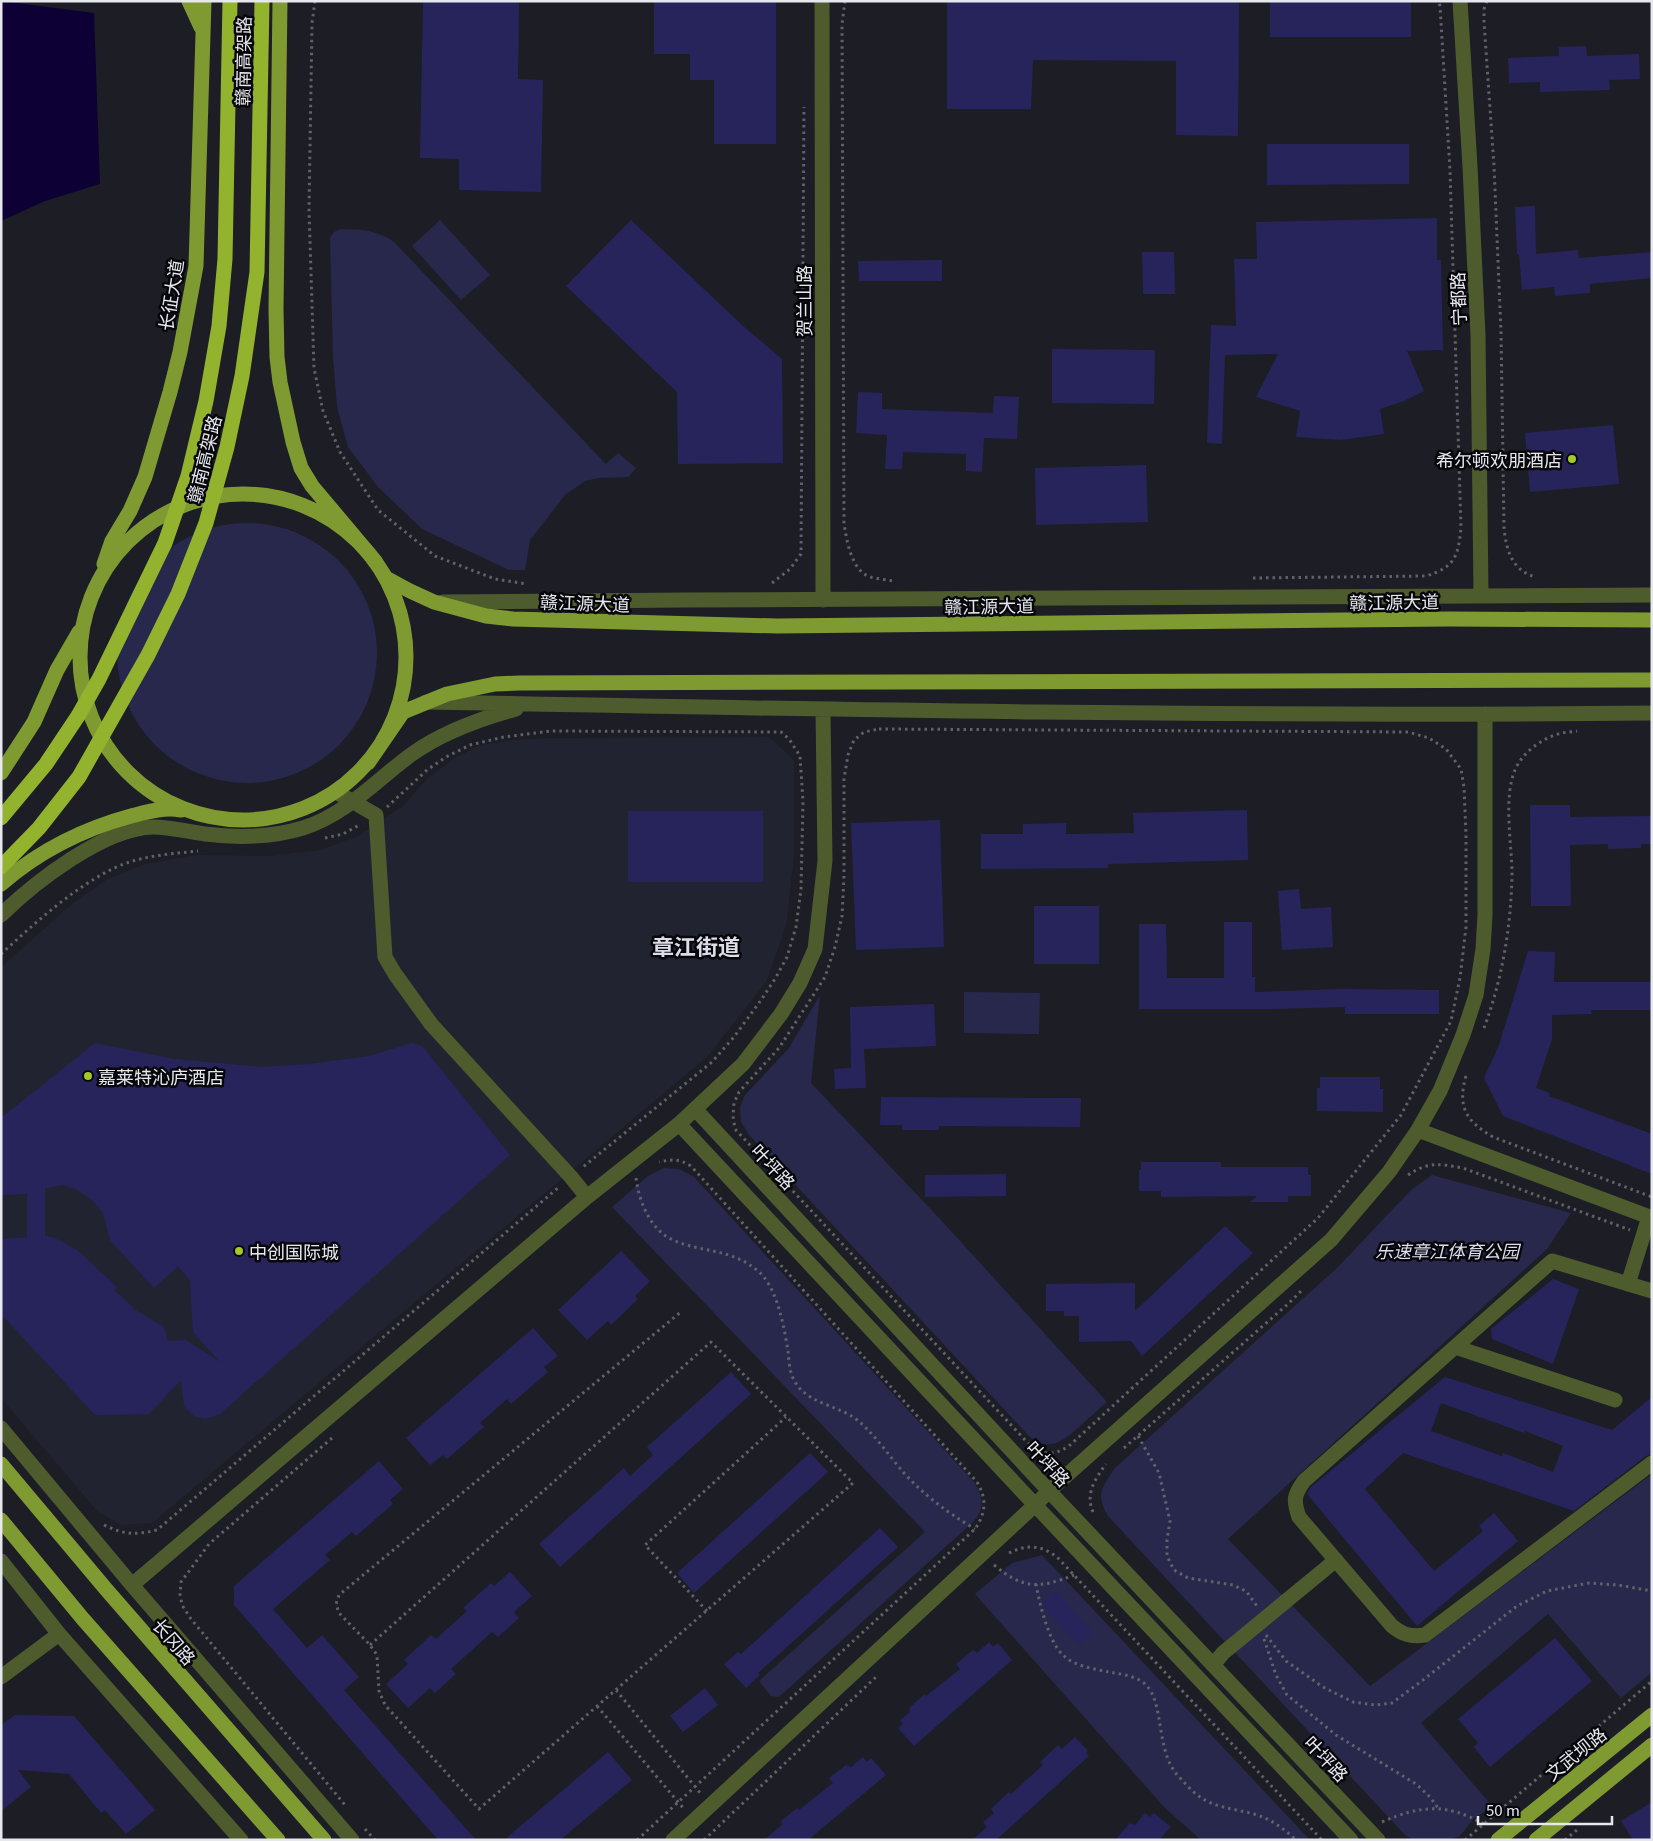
<svg xmlns="http://www.w3.org/2000/svg" width="1653" height="1841" viewBox="0 0 1653 1841" font-family="Georgia,'Noto Sans SC',serif">
  <style>
    .built { fill: #222331 }
    .green { fill: #28284d }
    .water { fill: #0c0035 }
    .building { fill: #27245c; fill-rule: evenodd }
    .lines { fill: none; stroke-linecap: round; stroke-linejoin: round }
    .path { stroke: #616269; stroke-width: 3; stroke-dasharray: 2.5 4; stroke-linecap: butt }
    .minor { stroke: #4e5c2d; stroke-width: 15 }
    .major { stroke: #7f9a31; stroke-width: 15 }
    .highway-bridge { stroke: #93b32f; stroke-width: 15 }
    .poi-dot { fill: #a3c926; stroke: #07070b; stroke-width: 2 }
    .labels { text-anchor: middle; dominant-baseline: central; stroke-width: 5; stroke-linejoin: round; paint-order: stroke }
    .street-label { font-size: 18px; fill: #e7e8ee; stroke: #07070b }
    .poi-label { font-size: 18px; fill: #e7e8ee; stroke: #07070b; text-anchor: start }
    .park-label { font-size: 18px; font-style: italic; fill: #dadcef; stroke: #07070b }
    .district-label { font-size: 22px; font-weight: bold; fill: #dcdde9; stroke: #07070b }
  </style>
  <rect width="100%" height="100%" fill="#1c1d25"/>
  <!-- built -->
  <path class="built" d="M769 737 794 760V856L786 926 766 982 707 1057 152 1523 121 1525 98 1512 1 1398V967L73 903 106 880 145 864 198 855 269 856 321 850 360 835 402 807 428 778 455 758 480 745 513 740 547 738Z"/>
  <!-- green -->
  <path class="green" d="M440 220 490 275 461 300 412 246Z
    M341 229C363 230 375 229 394 242L606 464 618 453 636 468 629 477 599 478 585 481 565 495 530 540 525 570H509L422 529 378 487 348 447 337 407 333 357 330 238 334 232Z
    M117 653a130 130 0 1 1 260 0a130 130 0 1 1-260 0Z
    M964 992 1040 993 1039 1034 964 1033Z
    M820 995 811 1083 940 1219 1107 1402C1098 1410 1089 1418 1080 1426 1064 1440 1049 1454 1029 1436L750 1136 741 1122 740 1107 745 1095 789 1048Z
    M664 1168 679 1169 694 1177 975 1483C983 1498 985 1509 973 1522L779 1697 771 1696 759 1681 925 1532 612 1207 648 1176Z
    M1432 1175 1571 1213 1547 1249 1228 1539 1370 1686 1652 1474V1672L1621 1698 1548 1614 1421 1723 1493 1807 1474 1818 1460 1836 1448 1840H1414L1405 1835 1108 1516C1095 1494 1102 1487 1115 1468L1337 1268 1411 1190Z
    M1042 1555 1310 1840H1201L1165 1808 975 1594 1012 1563Z"/>
  <!-- water -->
  <path class="water" d="M1 1 94 13 100 184 45 201 1 221Z"/>
  <!-- building -->
  <path class="building" d="M423 1H519L518 79 543 80 541 192 459 190V159L420 158Z
    M654 1H776V144H714V80H690V54H654Z
    M947 1H1239L1238 136 1176 135V61L1033 60 1031 109H947Z
    M1270 1H1411V37H1270Z
    M1586 46 1587 56 1639 54 1640 79 1609 80 1610 90 1540 92V82L1509 83 1508 58 1559 56V47Z
    M1267 144H1409V184L1267 185Z
    M1535 206 1536 254 1578 250 1579 258 1652 252V278L1590 284V293L1555 296 1554 287 1522 290 1519 254H1517L1515 207Z
    M1437 218V260H1441L1443 350 1407 351 1424 391 1404 401 1380 409 1384 434 1341 440 1296 437 1300 411 1256 397 1278 354 1225 355 1222 444 1207 443 1211 325 1236 326 1234 259H1257L1256 222Z
    M631 220 742 325 782 359 783 463 678 464 677 392 566 286Z
    M1142 252H1174L1175 294H1143Z
    M942 260V281H859L858 261Z
    M1052 349 1155 350 1154 404 1052 403Z
    M858 392 882 393V409L993 413 994 396 1019 397 1017 439 984 438 982 472 966 471V454L903 452 902 469H885L887 435 856 433Z
    M1613 425 1619 484 1530 492 1525 433Z
    M1146 465 1148 522 1036 525 1035 468Z
    M1530 805H1570V817L1652 816V844H1641V848L1608 849V844L1570 845 1571 906H1531Z
    M1247 810 1248 860 1108 864V868L981 869V834H1023V824L1066 823V834L1134 833 1133 813Z
    M628 811H763V882H628Z
    M940 820 944 947 856 950 851 823Z
    M1299 889 1301 909 1331 907 1333 947 1282 950 1278 891Z
    M1034 906H1099V964H1034Z
    M1224 922H1252V977H1255V992L1340 989 1439 990V1014H1345V1007L1275 1009H1139V924H1166L1167 978H1224Z
    M1528 951 1555 952 1554 982H1652V1010H1591L1592 1014 1552 1015V1039L1536 1088 1550 1093 1549 1096 1652 1134V1174L1503 1116 1484 1078 1499 1045Z
    M934 1004 936 1046 864 1049 866 1088 835 1089 834 1069 851 1068 850 1007Z
    M95 1043 174 1059 262 1067 310 1064 369 1056 412 1043 422 1046 510 1155 220 1414 205 1419 194 1416 184 1406 181 1380 149 1414 95 1415 1 1314V1239L27 1237V1194L1 1195V1118ZM63 1185 76 1189 92 1200 103 1213 110 1240 154 1288 178 1266 190 1281 193 1332 220 1362 186 1340 168 1341 164 1327 132 1308 133 1307 114 1290 117 1287 77 1250 55 1238 45 1236V1188Z
    M1320 1077H1380V1089H1383V1112L1317 1111V1088H1320Z
    M881 1097 1081 1098 1080 1127 939 1126V1130H902V1125H880Z
    M1141 1162H1221V1167H1308V1175H1311V1196H1288V1202H1250L1257 1196 1161 1197V1191H1139V1170H1141Z
    M1006 1174V1196L925 1197V1175Z
    M1225 1226 1253 1253 1142 1356 1131 1341 1079 1342V1316H1064V1311H1046V1284L1135 1283V1311Z
    M621 1251 650 1281 635 1296 638 1299 611 1325 608 1321 587 1340 558 1310Z
    M1553 1279 1579 1289 1553 1364 1492 1339 1491 1329Z
    M533 1328 558 1356 544 1367 548 1372 511 1404 507 1399 480 1423 484 1427 447 1459 443 1455 430 1465 406 1438Z
    M731 1372 751 1394 560 1567 539 1544 624 1468 630 1476 653 1455 647 1447Z
    M1445 1377 1612 1430 1652 1397V1454L1646 1456 1574 1511 1403 1453 1365 1489 1434 1571 1483 1531 1479 1526 1494 1513 1518 1541 1417 1626 1307 1494 1311 1487ZM1441 1403 1524 1433 1525 1431 1563 1446 1553 1472 1503 1453 1502 1456 1431 1431Z
    M810 1453 828 1472 694 1593 677 1573Z
    M379 1461 403 1489 390 1500 393 1504 356 1536 352 1532 325 1555 330 1560 273 1609 307 1648 322 1635 359 1677 344 1690 476 1840H438L234 1605V1586Z
    M880 1528 898 1547 758 1673 760 1675 746 1688 724 1664 738 1652 741 1654Z
    M510 1572 532 1596 514 1612 519 1618 498 1637 492 1632 451 1669 456 1674 435 1693 430 1688 408 1708 386 1684 408 1664 404 1660 431 1635 436 1639 467 1611 463 1608 491 1583 494 1586Z
    M1056 1591 1092 1633 1078 1645 1042 1604Z
    M1555 1638 1592 1681 1490 1767 1474 1747 1478 1743 1458 1719Z
    M989 1642 993 1647 998 1643 1012 1660 914 1746 898 1728 903 1724 900 1720 910 1712 909 1708 925 1694 926 1696 960 1669 956 1664 973 1650 977 1653Z
    M705 1688 718 1705 683 1732 670 1716Z
    M15 1715 74 1716 155 1810 126 1834 105 1810 101 1813 69 1774 18 1770 31 1787 1 1811V1725Z
    M1075 1737 1088 1751 1086 1753 1089 1756 996 1840H972L987 1827 983 1822 994 1813 991 1809 1009 1792 1011 1794 1043 1765 1040 1762 1058 1745 1062 1749Z
    M608 1752 632 1780 560 1840H504Z
    M863 1757 867 1762 871 1758 886 1775 808 1840H764L782 1825 781 1821 797 1808 799 1810 833 1783 829 1778 846 1765 851 1767Z
    M1652 1802V1840H1633L1621 1821Z
    M1145 1813 1150 1817 1154 1813 1171 1827 1159 1840H1115L1130 1823 1135 1825Z"/>
  <g class="lines">
    <!-- path -->
    <path class="path" d="M315 1 312 23 309 210 314 368 323 411 340 452 378 510 435 556 495 579 527 584
      M845 1 842 24 844 524C847 541 851 570 870 577 878 579 887 580 894 581
      M1487 1 1484 9V22L1494 166 1501 332 1504 527C1506 550 1512 571 1536 577
      M1253 578 1426 576C1455 567 1458 557 1461 528L1450 170 1440 6 1438 1
      M772 583 790 569 801 554 804 107
      M879 729 1408 732 1429 738 1446 749 1461 769 1464 787 1466 835V927L1460 978 1451 1021 1401 1115 1318 1218 1069 1446C1052 1457 1041 1455 1026 1441L735 1129 733 1116 734 1103 739 1092 779 1048 825 977 835 947 842 916 844 876V779L848 755 854 740 864 732Z
      M387 807 427 770 446 757 470 745 504 737 551 731 781 732 789 739 800 756 803 801 801 889 796 927 787 957 775 979 759 1003 734 1037 712 1062 583 1167
      M325 838 343 834 361 824
      M1 954C35 923 71 890 112 869 138 856 169 854 198 851
      M1484 1028C1502 980 1511 927 1512 875 1512 844 1503 798 1515 770 1522 753 1541 739 1558 734 1564 732 1571 732 1577 731
      M1466 1076C1457 1107 1466 1121 1493 1137L1652 1197
      M1408 1175C1429 1161 1440 1164 1463 1168L1630 1230
      M636 1178C639 1201 650 1230 673 1240 702 1253 731 1248 758 1271 777 1287 784 1326 788 1351 789 1360 789 1371 794 1380 806 1403 833 1404 853 1417 872 1430 889 1456 904 1473 925 1496 948 1513 975 1529
      M1138 1436 1159 1473 1170 1521 1167 1540V1556L1174 1570 1188 1578 1233 1585 1246 1591 1257 1606
      M332 1438 209 1544 181 1582 180 1594 182 1605 191 1619 345 1805
      M1124 1448 1289 1303 1302 1290
      M1093 1512C1085 1494 1095 1479 1106 1464
      M104 1525C125 1535 135 1535 157 1530L559 1187
      M1009 1553C1027 1544 1041 1545 1057 1557L1322 1840
      M994 1565C1023 1589 1039 1589 1074 1575
      M1036 1584C1039 1602 1049 1643 1063 1655 1074 1666 1094 1669 1109 1672 1121 1674 1136 1676 1145 1684 1165 1702 1155 1750 1178 1776 1185 1783 1192 1792 1200 1797 1216 1808 1236 1809 1254 1814 1271 1819 1283 1828 1296 1840
      M707 1611 645 1545 786 1417
      M1266 1635 1286 1661 1323 1687 1353 1702 1375 1705 1392 1703 1423 1680 1517 1606 1547 1591 1589 1583 1618 1585 1652 1591
      M1264 1639 1276 1675 1287 1695 1336 1735 1416 1784 1430 1797 1438 1808
      M370 1645 711 1342 853 1483 479 1809 385 1705 379 1691 377 1655 370 1645 339 1613 336 1604 339 1595 682 1311
      M616 1690 701 1794
      M597 1706 684 1809
      M1382 1822C1421 1805 1446 1803 1484 1824
      M365 1829 375 1840
      M637 1840 975 1529C986 1513 987 1499 977 1482L691 1166C680 1159 672 1159 659 1162
      M704 1840 877 1676
      M1465 1840 1652 1681
      M1565 1840 1578 1829"/>
    <!-- minor -->
    <path class="minor" d="M822 1 823 600
      M1460 1 1470 167 1478 335 1481 595
      M443 602C846 599 1249 595 1652 595
      M426 702C835 710 1243 717 1652 713
      M336 792 376 815 385 957 395 974 431 1024 571 1177 587 1197
      M1 915C35 882 104 828 153 827 171 827 188 832 205 834 237 838 273 837 303 828 347 814 376 780 412 754 443 732 479 719 516 709
      M696 1110 1049 1491 1378 1840
      M679 1124 1035 1505 1351 1840
      M1418 1130 1652 1218
      M1628 1284 1649 1217
      M1652 1291 1552 1261 1304 1481C1294 1495 1293 1500 1299 1517L1392 1626C1403 1635 1411 1637 1425 1635L1652 1463
      M1455 1347 1615 1400
      M1 1428 132 1585 352 1840
      M1 1561 59 1634 241 1840
      M132 1585 587 1197 679 1124 743 1064 781 1014 800 983 815 949 825 861 823 710
      M1214 1664 1223 1653 1336 1560
      M1 1677 59 1634
      M673 1840 1035 1505 1049 1491 1331 1240 1389 1172 1418 1130 1440 1091 1463 1035 1476 995 1483 949 1485 915V714"/>
    <!-- major -->
    <path class="major" d="M189 1 201 27
      M280 1 276 309 277 357 280 382 293 442 301 468 312 486 375 561 386 578 410 591 434 602 486 616 513 619 777 626 1448 619 1652 620
      M80 657a163 163 0 1 1 326 0a163 163 0 1 1-326 0Z
      M104 564 112 541 130 511 145 477 170 392 180 352 196 266 204 1
      M368 763 403 712 447 694 495 684 519 683 1652 680
      M1 773 34 722 57 670 79 632
      M1 884C39 851 83 829 131 816 147 812 164 807 181 810
      M1 1464 105 1588 324 1840
      M1 1520 83 1619 278 1840
      M1498 1840 1652 1715
      M1536 1840 1652 1745"/>
    <!-- highway-bridge -->
    <path class="highway-bridge" d="M1 818 46 764 78 716 99 679 165 543 188 476 206 401 219 326 225 259 230 1
      M1 867 39 828 79 777 148 655 178 594 206 523 227 447 242 376 257 272 262 1"/>
  </g>
  <!-- markers -->
  <g class="poi-dot">
    <circle cx="1572" cy="459" r="5"/>
    <circle cx="88" cy="1076" r="5"/>
    <circle cx="239" cy="1251" r="5"/>
  </g>
  <g class="labels">
    <!-- street labels -->
    <g class="street-label">
      <text transform="translate(242 61) rotate(-89)">赣南高架路</text>
      <text transform="translate(170 295) rotate(-81)">长征大道</text>
      <text transform="translate(1457 299) rotate(-92)">宁都路</text>
      <text transform="translate(803 301) rotate(-90)">贺兰山路</text>
      <text transform="translate(203 459) rotate(-76)">赣南高架路</text>
      <text transform="translate(1394 601) rotate(-1)">赣江源大道</text>
      <text transform="translate(585 602) rotate(2)">赣江源大道</text>
      <text transform="translate(989 605) rotate(-1)">赣江源大道</text>
      <text transform="translate(774 1166) rotate(47)">叶坪路</text>
      <text transform="translate(1049 1463) rotate(47)">叶坪路</text>
      <text transform="translate(175 1641) rotate(49)">长冈路</text>
      <text transform="translate(1575 1753) rotate(-39)">文武坝路</text>
      <text transform="translate(1327 1758) rotate(47)">叶坪路</text>
    </g>
    <!-- poi labels -->
    <g class="poi-label">
      <text x="1562" y="459" text-anchor="end">希尔顿欢朋酒店</text>
      <text x="98" y="1076">嘉莱特沁庐酒店</text>
      <text x="249" y="1251">中创国际城</text>
    </g>
    <!-- park labels -->
    <g class="park-label">
      <text x="1447" y="1250">乐速章江体育公园</text>
    </g>
    <!-- district labels -->
    <g class="district-label">
      <text x="696" y="945">章江街道</text>
    </g>
  </g>
  <!-- border -->
  <rect width="1653" height="1841" fill="none" stroke="#e7e8ee" stroke-width="5"/>
  <!-- scale -->
  <path d="M1478 1816v8h134v-8" fill="none" stroke="#e7e8ee" stroke-width="2.5"/>
  <text x="1486" y="1816" font-size="15" fill="#e7e8ee" stroke="#07070b" stroke-width="4" paint-order="stroke">50 m</text>
</svg>
